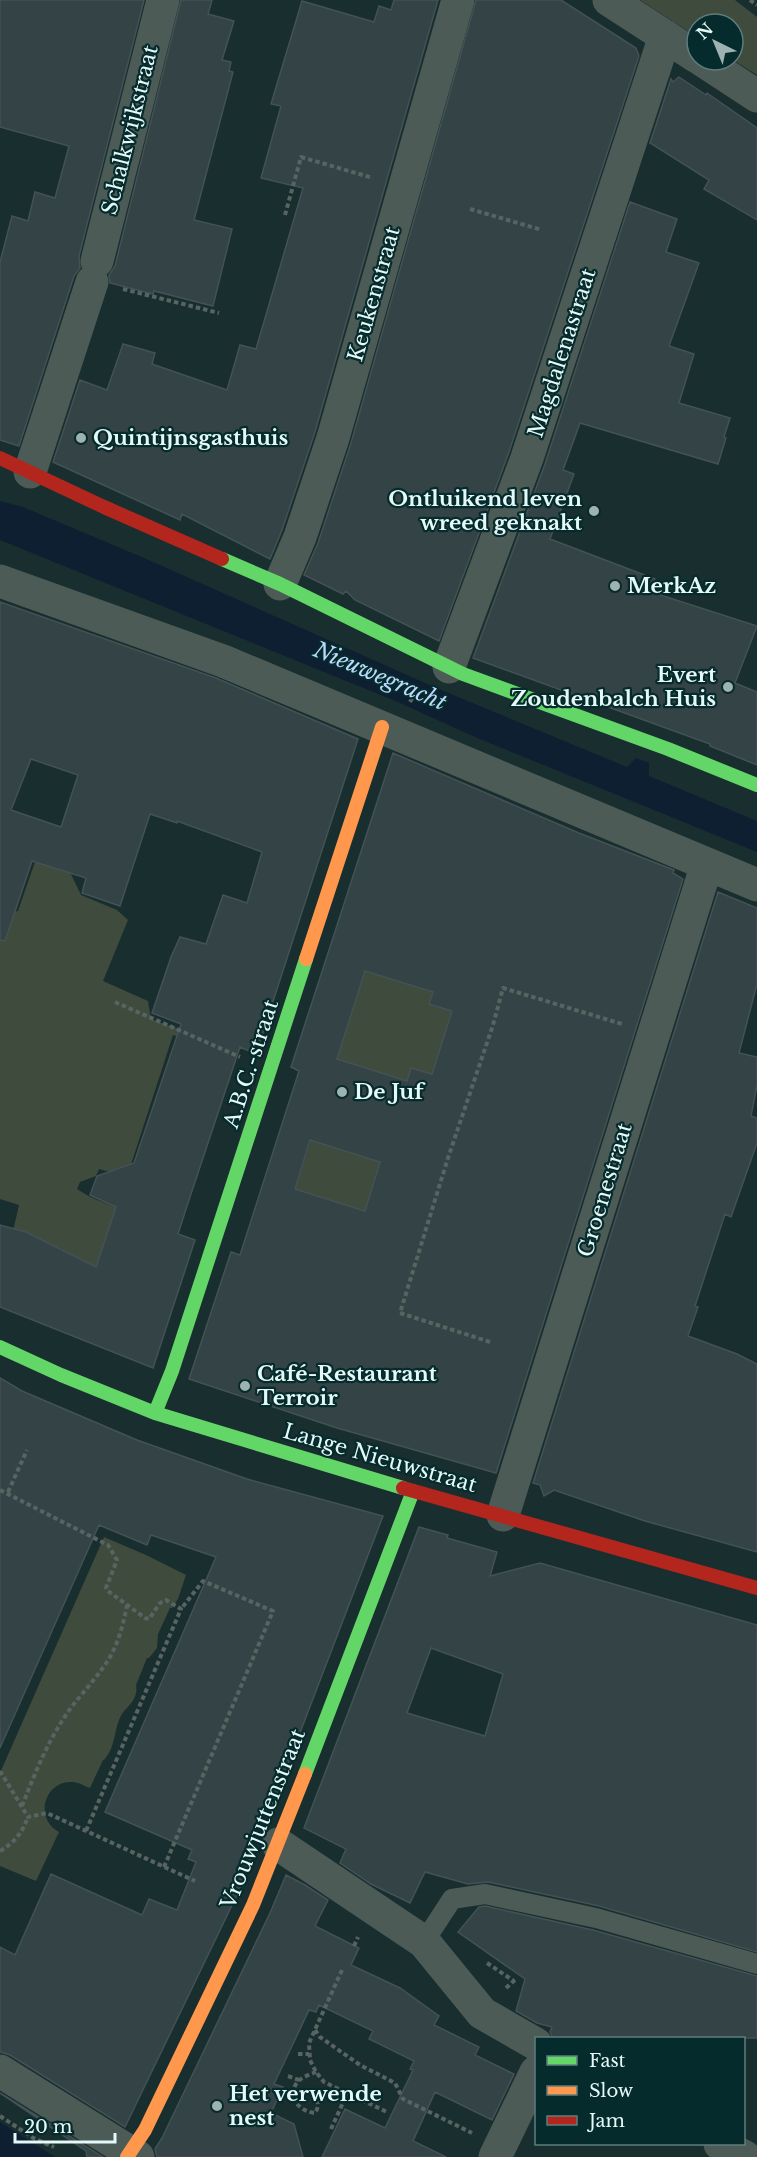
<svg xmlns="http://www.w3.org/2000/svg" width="757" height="2157" viewBox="0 0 757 2157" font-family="'Libre Baskerville',serif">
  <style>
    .green { fill: #3f4b3d }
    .water { fill: #0f1f32 }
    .building { fill: #344346; stroke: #435255; stroke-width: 1.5; fill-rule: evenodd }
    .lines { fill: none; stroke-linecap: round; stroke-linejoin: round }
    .path { stroke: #576461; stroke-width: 4; stroke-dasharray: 4.5 3; stroke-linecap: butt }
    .lane { stroke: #4d5b56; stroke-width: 20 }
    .street { stroke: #4d5b56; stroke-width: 33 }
    .fast { stroke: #63d668; stroke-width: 14 }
    .slow { stroke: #ff974d; stroke-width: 14 }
    .jam { stroke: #b3261e; stroke-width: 14 }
    .poi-dot { fill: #9eb2b2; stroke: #052b2c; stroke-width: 2 }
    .labels { text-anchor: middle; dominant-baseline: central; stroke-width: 4.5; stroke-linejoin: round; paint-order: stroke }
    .street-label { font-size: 21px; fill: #e6f9f9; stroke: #052b2c }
    .poi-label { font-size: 21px; font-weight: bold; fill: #e6f9f9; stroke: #052b2c; text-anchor: start }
    .water-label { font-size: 22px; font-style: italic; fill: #bdd8fe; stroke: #052b2c }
  </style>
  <rect width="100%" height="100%" fill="#192e2e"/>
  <!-- green -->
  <path class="green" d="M640 0H735L757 17V75L733 60V24H697V37Z
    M36 859 69 870 81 895 117 910 128 920 103 981 148 1001 151 1019 226 1045 223 1053 173 1035 127 1177 99 1169 96 1176 80 1182 77 1189 90 1197 146 1220 114 1288 58 1262 62 1249 13 1231 19 1205 0 1199V914L18 911Z
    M365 971 435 985 429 1004 489 1022 432 1074 411 1068 367 1205 424 1223 269 1270Z
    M104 1537 146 1555 186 1575 178 1599 172 1608H170L158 1634 157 1648 149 1658H147L136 1685C138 1695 133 1702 126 1709 113 1721 118 1745 104 1760H103L90 1788C84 1786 78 1782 72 1782 44 1781 34 1819 59 1832L36 1881 0 1866V1773Z"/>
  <!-- water -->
  <path class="water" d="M0 501 23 507 144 558 434 687 627 767 636 758 649 763V776L757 821V852L475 737 398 702 0 540Z
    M0 2122 55 2157H0Z"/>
  <!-- building -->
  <path class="building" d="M0 0H144L79 256 80 268 74 276 19 446 0 440V262L12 216 28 221 35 192 55 198 69 146 0 127Z
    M181 0H212L208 14 234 21 222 60 231 62 229 71 233 72 194 220 232 229 213 306 154 291 153 294 110 283 109 275 115 266Z
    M394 0H438L315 432 282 530 270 559 182 514 180 520 53 462 80 380 107 390 123 344 155 353 152 364 227 390 240 345 256 349 303 188 261 178 281 106 271 104 302 1 374 22 379 6 391 10Z
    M476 0H561L636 48 639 56 509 452 439 641 355 600 346 591 343 594 304 575 318 543 351 443Z
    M679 77 706 95 707 93 757 128V220L704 189 709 180 650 143 671 79 673 82Z
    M630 202 677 219 666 252 699 263 669 346 694 354 679 403 730 418 724 437 726 438 718 464 580 423 563 470 574 474 550 539 655 579 651 592 757 626 735 683 757 692V765L710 746V744L473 658 545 464Z
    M0 602 216 678 358 739 256 1054 240 1047 189 1200 178 1234 195 1240 153 1368 0 1307V1225L26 1232 96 1267 116 1207 90 1195 97 1176 134 1163 181 1024 152 1013 171 957 180 937 206 944 223 895 247 903 262 852 177 821V823L150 814 120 906 82 893 86 878 32 861 5 941 0 940ZM31 759 78 775 61 827 11 810Z
    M393 753 579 833 674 870 673 873 683 879 496 1473 337 1428 189 1379 231 1252 240 1255 299 1071 291 1067ZM365 971 433 992 429 1004 452 1011 432 1074 411 1068 407 1081 337 1059ZM310 1140 380 1162 365 1211 295 1189Z
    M718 892 757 908V984L739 1053 757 1057V1085L751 1116 757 1118V1143L731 1217 725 1214 695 1306 698 1307 688 1336 737 1354 757 1364V1552L645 1521 554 1490 544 1496 540 1485 533 1483Z
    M0 1378 22 1391 137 1440 247 1479 383 1516 270 1811 265 1808 244 1855 252 1858 236 1897 125 2127 10 2055 0 2052V1947L15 1955 51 1874 142 1915 149 1899 177 1910 196 1862 188 1859 192 1850 105 1812 216 1557 151 1535 147 1545 99 1525 0 1748Z
    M419 1527 448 1535 447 1538 497 1552 490 1576 540 1563 757 1625V1952L599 1906 488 1882 468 1884 425 1872 410 1903 371 1884 340 1863 346 1849 304 1828ZM431 1648 503 1674 485 1736 407 1713Z
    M286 1875 305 1885 328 1900 315 1926 359 1948 351 1965 400 1988 439 2016 434 2025 479 2047 475 2055 514 2074 492 2120 435 2092 413 2141 446 2157H322L345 2109 385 2128 413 2070 410 2069 414 2061 369 2039 373 2031 319 2005 316 2012 309 2010 274 2084 283 2087 271 2113 294 2124 303 2157H157L155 2149 162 2138 270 1913Z
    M485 1906 593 1930 757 1976V2038H553L550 2032 552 2027 537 2023 516 2011 525 1979 458 1932 479 1907Z
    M0 2093 103 2157H87L86 2151Z"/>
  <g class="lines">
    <!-- path -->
    <path class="path" d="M750 0 757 5
      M470 209 542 230
      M285 215 301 157 373 178
      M123 289 219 313
      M410 702 418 688
      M115 1002 240 1057
      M490 1342 400 1313 448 1158 493 1025 503 988 622 1024
      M0 1490 108 1545 117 1560 106 1588 108 1591 145 1618 149 1619 160 1603 166 1600 181 1609 86 1831
      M8 1492 27 1450
      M0 1771 28 1817 47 1813 195 1881
      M22 1806C34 1776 46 1745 64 1718 76 1699 92 1684 104 1666 117 1649 123 1626 127 1605
      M0 1851C15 1842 22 1833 28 1817
      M164 1867 273 1611 203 1581 181 1609
      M354 1946 358 1937
      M487 1963 514 1981
      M342 1970 309 2043 310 2060 316 2072 324 2082 387 2112
      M506 1988 517 1978
      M315 2030 320 2037 360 2065 395 2083 403 2099 472 2133
      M298 2054H309
      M316 2072C309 2075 298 2078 295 2086 288 2100 302 2112 315 2113 318 2108 319 2104 316 2098
      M288 2076 299 2080
      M0 2116 35 2139 54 2147
      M331 2129 347 2094"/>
    <!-- lane -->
    <path class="lane" d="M424 1942 452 1899 485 1894 596 1918 757 1964"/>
    <!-- street -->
    <path class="street" d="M609 0 697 57
      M702 60 757 96
      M97 261 163 0
      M30 472 92 282
      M0 581 223 661 757 885
      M280 584 300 537 333 438 458 0
      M449 667 527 458 665 36
      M503 1515 707 864
      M278 1844 424 1942 482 2013 536 2044
      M0 2071 138 2157
      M720 2144 745 2157
      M495 2157 536 2072"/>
    <!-- fast -->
    <path class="fast" d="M222 559 280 584 463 674 668 749 757 785
      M0 1347 61 1375 155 1413 403 1488
      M155 1413 172 1371 306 959
      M305 1774 413 1491"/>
    <!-- slow -->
    <path class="slow" d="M306 959 382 727
      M127 2157 145 2130 253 1905 305 1774"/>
    <!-- jam -->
    <path class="jam" d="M0 458 104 507 222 559
      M403 1488 757 1588"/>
  </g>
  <!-- markers -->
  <g class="poi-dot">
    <circle cx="81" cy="438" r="6"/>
    <circle cx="594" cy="511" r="6"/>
    <circle cx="615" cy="586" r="6"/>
    <circle cx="728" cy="687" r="6"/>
    <circle cx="342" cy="1092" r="6"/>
    <circle cx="245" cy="1386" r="6"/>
    <circle cx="217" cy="2106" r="6"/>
  </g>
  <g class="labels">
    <!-- street labels -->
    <g class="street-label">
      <text transform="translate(130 130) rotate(-76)">Schalkwijkstraat</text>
      <text transform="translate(374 294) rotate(-74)">Keukenstraat</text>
      <text transform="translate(562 353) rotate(-72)">Magdalenastraat</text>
      <text transform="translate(251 1064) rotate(-72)">A.B.C.-straat</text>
      <text transform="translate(605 1190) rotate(-73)">Groenestraat</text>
      <text transform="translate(380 1458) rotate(16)">Lange Nieuwstraat</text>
      <text transform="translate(263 1819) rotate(-68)">Vrouwjuttenstraat</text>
    </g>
    <!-- poi labels -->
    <g class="poi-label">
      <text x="93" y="438">Quintijnsgasthuis</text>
      <text x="582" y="499" text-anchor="end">Ontluikend leven<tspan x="582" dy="24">wreed geknakt</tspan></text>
      <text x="627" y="586">MerkAz</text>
      <text x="716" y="675" text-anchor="end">Evert<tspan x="716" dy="24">Zoudenbalch Huis</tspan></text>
      <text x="354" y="1092">De Juf</text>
      <text x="257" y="1374">Café-Restaurant<tspan x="257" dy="24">Terroir</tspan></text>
      <text x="229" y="2094">Het verwende<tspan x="229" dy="24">nest</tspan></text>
    </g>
    <!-- water labels -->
    <g class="water-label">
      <text transform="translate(380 676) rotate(23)">Nieuwegracht</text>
    </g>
  </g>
  <!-- legend -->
  <rect x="535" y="2037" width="210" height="108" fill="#052b2c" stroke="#5f7d7e" stroke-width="1.5"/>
  <rect x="547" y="2056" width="30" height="9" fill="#63d668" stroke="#5f7d7e" stroke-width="1.5"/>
  <text x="589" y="2067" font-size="18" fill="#e6f9f9">Fast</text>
  <rect x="547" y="2086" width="30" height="9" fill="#ff974d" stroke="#5f7d7e" stroke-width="1.5"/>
  <text x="589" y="2097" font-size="18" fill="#e6f9f9">Slow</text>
  <rect x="547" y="2116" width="30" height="9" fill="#b3261e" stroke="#5f7d7e" stroke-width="1.5"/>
  <text x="589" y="2127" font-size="18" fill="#e6f9f9">Jam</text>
  <!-- north arrow -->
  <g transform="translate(715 42) rotate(317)"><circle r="28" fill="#052b2c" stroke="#5f7d7e" stroke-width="1.5"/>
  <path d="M0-4.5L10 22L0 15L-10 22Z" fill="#9eb2b2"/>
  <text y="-9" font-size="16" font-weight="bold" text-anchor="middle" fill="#e6f9f9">N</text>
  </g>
  <!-- scale -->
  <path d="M15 2133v9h100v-9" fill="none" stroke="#e6f9f9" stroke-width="3"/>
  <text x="24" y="2133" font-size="18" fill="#e6f9f9" stroke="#052b2c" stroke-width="4.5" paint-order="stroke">20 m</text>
</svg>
